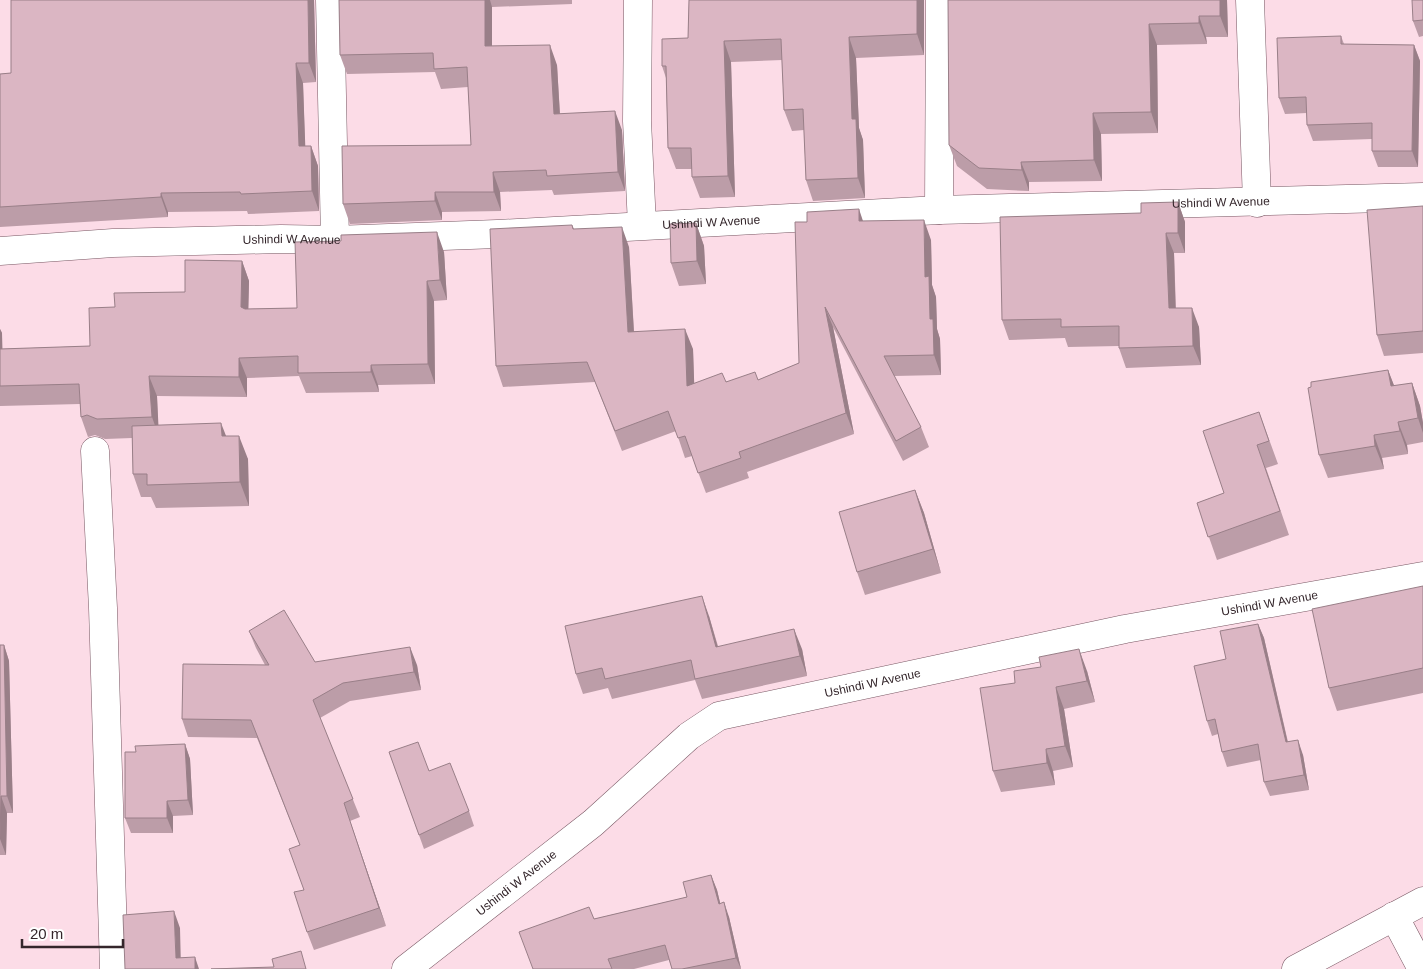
<svg xmlns="http://www.w3.org/2000/svg" width="1423" height="969" viewBox="0 0 1423 969" font-family="Helvetica,sans-serif">
  <style>
    .lines { fill: none; stroke-linecap: round; stroke-linejoin: round }
    .minor-casing { stroke: #785763; stroke-width: 29 }
    .minor { stroke: #fff; stroke-width: 28 }
    .wall { fill: #bc9da8 }
    .shaded-wall { fill: #997f88 }
    .building { fill: #dbb6c3; stroke: #997f88 }
    .labels { text-anchor: middle; dominant-baseline: central; stroke-width: 5; stroke-linejoin: round; paint-order: stroke }
    .street-label { font-size: 12px; fill: #34262b; stroke: #fff }
  </style>
  <rect width="100%" height="100%" fill="#fcdce7"/>
  <g class="lines">
    <defs>
      <g id="minor">
        <path d="M330 0 335 240"/>
        <path d="M638 0 637 121 642 225"/>
        <path d="M1250 0 1257 203"/>
        <path d="M939 210 940 0"/>
        <path id="s1" d="M0 251 113 243 281 239 335 240 497 234 939 210 1423 197"/>
        <path d="M95 451 103 608 114 969"/>
        <path d="M1394 916 1422 969"/>
        <path id="s2" d="M406 969 593 823 689 736 719 716 1125 629 1423 576"/>
        <path d="M1296 969 1423 901"/>
      </g>
    </defs>
    <!-- minor casing -->
    <use href="#minor" class="minor-casing"/>
    <!-- minor -->
    <use href="#minor" class="minor"/>
  </g>
  <!-- wall -->
  <path class="wall" d="M314 0 316 82 303 83 305 146H311L318 166 319 211 248 214 247 211 168 212V217L0 227V74L11 73Z
    M339 0H572V4L492 7V46L557 65 560 114 622 130 625 191 554 195 552 190 500 192 501 211 442 212V220L350 224 343 204 471 145 468 87 441 89 435 72 347 74 340 55Z
    M689 0H924V55L856 58 859 128 863 140 865 198 813 201 806 180 804 130 792 131 784 110 782 60 731 62 735 197 700 198 692 177V169H676L668 148 666 78 662 66 688 38Z
    M948 0H1227L1228 37H1206L1207 44 1157 45 1158 133 1101 134 1102 181 1029 182V191L987 189 957 166 949 145Z
    M1423 0V36L1419 37 1413 21Z
    M1341 36 1344 44 1414 45 1420 61 1418 167H1378L1372 151V139L1313 141 1307 125V113L1285 114 1279 98Z
    M1178 202 1185 222V253H1174L1176 308 1199 327 1201 365 1126 368 1119 348V346L1068 347 1065 338 1009 340 1002 320 1141 213Z
    M1423 206V353L1384 356 1377 335Z
    M863 221 931 240 932 285 936 297 937 329 940 339 941 375 894 376 921 427 929 447 903 461 833 327 854 434 747 472 749 478 706 493 692 456 685 458 676 431 622 451 595 382 503 387 496 366 572 225 574 229 629 247 634 331 693 349 694 383 758 380 799 363Z
    M696 223 704 246 706 284 679 286 671 263Z
    M444 252 447 300 434 301 435 384 378 385 379 392 306 393 299 376 247 378V397L157 396 158 425 226 436 248 459 249 506 156 508 151 497H141L133 474 132 438 105 439 95 435 88 437 81 417 80 404 0 406V329L2 333V349L90 346 115 307 185 292 242 261 249 281 248 309 297 308Z
    M1388 370 1394 386 1412 383 1420 406 1423 423V442L1407 445 1408 454 1382 458 1384 469 1328 478 1319 455Z
    M1259 412 1278 464 1266 468 1289 535 1217 560 1197 503 1224 493Z
    M915 490 924 513 941 573 865 595 857 572Z
    M1423 586V693L1337 711 1329 688Z
    M709 616 718 646 802 649 807 676 702 699 695 680 612 699 608 688 583 694 576 674Z
    M1258 624 1264 638 1288 742 1303 755 1309 790 1270 796 1264 782 1261 760 1227 767 1222 752 1218 734 1212 736 1207 721 1226 659Z
    M249 631 315 662 417 665 421 690 350 701 320 718 360 817 350 821 386 926 314 950 307 932 300 845 257 738 188 737 182 719 265 665 256 648Z
    M0 645H4L9 661 13 813H7L6 855H0Z
    M1041 667 1087 671 1095 702 1064 709 1073 767 1053 771 1055 785 1001 792 993 771 1015 683Z
    M185 744 190 759 193 815 173 816V833H131L125 818 136 752Z
    M389 752 429 771 469 811 474 826 424 849Z
    M711 875 717 890 720 903 729 917 741 969H672L669 960 634 969H533L594 919 687 897Z"/>
  <!-- shaded-wall -->
  <path class="shaded-wall" d="M308 0H314L316 82 309 63Z
    M485 0H490L492 7V66L485 46Z
    M917 0H924V55L917 34Z
    M1220 0H1227L1228 37 1220 16Z
    M1199 16 1206 37 1207 44 1199 23Z
    M1149 24 1157 45 1158 133 1151 112Z
    M849 37 856 58 859 128 863 140 865 198 858 178 852 119Z
    M724 41 731 62 735 197 728 176Z
    M550 45 557 65 561 134 554 114Z
    M1414 45 1420 61 1418 167 1412 151Z
    M296 63 303 83 306 166 299 146Z
    M615 111 622 130 625 191 618 172Z
    M1093 113 1101 134 1102 181 1094 160Z
    M311 146 318 166 319 211 312 191Z
    M1021 162 1029 182V191L1022 170Z
    M493 172 500 192 501 211 494 192Z
    M435 192 442 212V220L435 201Z
    M161 193 168 212V217L161 197Z
    M1178 202 1185 222V253L1178 233Z
    M859 209 866 230 859 221Z
    M924 220 931 240 932 285 936 297 937 329 940 339 941 375 934 355 925 277Z
    M696 223 704 246 706 284 697 261Z
    M622 227 629 247 635 352 628 332Z
    M437 232 444 252 447 300 440 280Z
    M1166 233 1174 253 1176 328 1169 308Z
    M242 261 249 281 248 327 241 307Z
    M427 281 434 301 435 384 428 364Z
    M825 307 833 327 854 434 846 413Z
    M1192 308 1199 327 1201 365 1193 346Z
    M0 329 2 333 3 369 0 361Z
    M685 329 693 349 695 406 687 386Z
    M239 358 247 378V397L239 377Z
    M371 365 378 385 379 392 371 372Z
    M1388 370 1397 393 1391 386Z
    M149 376 157 396 159 437 152 417Z
    M1412 383 1420 406 1423 423V433L1418 418Z
    M1398 422 1407 445 1408 454 1400 431Z
    M221 423 230 446 222 436Z
    M1374 435 1382 458 1384 469 1375 446Z
    M239 436 248 459 249 506 240 482Z
    M915 490 924 513 941 573 933 549Z
    M702 596 709 616 723 666 716 647Z
    M1258 624 1264 638 1291 757 1286 742Z
    M794 629 802 649 807 676 800 656Z
    M4 645 9 661 13 813 7 796Z
    M410 647 417 665 421 690 414 672Z
    M1079 649 1087 671 1095 702 1087 681Z
    M1056 687 1064 709 1073 767 1065 746Z
    M1298 740 1303 755 1309 790 1304 775Z
    M185 744 190 759 193 815 188 800Z
    M1046 749 1053 771 1055 785 1047 763Z
    M1 796 7 813 6 855 0 839Z
    M167 801 173 816V833L167 818Z
    M344 803 350 821 386 926 379 908Z
    M711 875 717 890 724 919 719 904Z
    M724 902 729 917 741 969 736 958Z
    M174 911 180 928 181 969 176 958Z
    M195 957 199 969H195Z"/>
  <!-- building -->
  <path class="building" d="M11 0H308L309 63H296L299 146H311L312 191 241 194 240 192 161 193V197L0 207V74L11 73Z
    M339 0H485V46L550 45 554 114 615 111 618 172 547 176 546 170 493 172 494 192H435V201L343 204 342 146 471 145 467 67 434 69 433 53 340 55Z
    M689 0H917V34L849 37 852 119H856L858 178 806 180 803 109 784 110 781 39 724 41 728 176 692 177 691 148H668L666 66H662V39L688 38Z
    M948 0H1220V16H1199V23L1149 24 1151 112 1093 113 1094 160 1021 162 1022 170 979 168 949 145Z
    M1412 0H1423V20L1413 21Z
    M1341 36V44L1414 45 1412 151H1372V123L1307 125 1306 97 1279 98 1277 38Z
    M1178 202V233H1166L1169 308H1192L1193 346 1119 348V326L1061 327V319L1002 320 1000 217 1141 213V203Z
    M1423 206V331L1377 335 1367 210Z
    M859 209V221L924 220 925 277 929 276 930 319H933L934 355 884 356 921 427 896 441 825 307 846 413 739 452 741 458 698 473 685 436 678 438 668 411 615 431 587 362 496 366 490 229 572 225 573 229 622 227 628 332 685 329 687 386 722 373 726 382 755 372 758 380 799 363 795 222H807V212Z
    M696 223 697 261 671 263 670 224Z
    M437 232 440 280 427 281 428 364 371 365V372L298 373V356L239 358V377L149 376 152 417 97 419 87 415 81 417 79 384 0 386V349L90 346 89 308 115 307 114 293 185 292V260L242 261 241 307 245 309 297 308 295 242 341 241V235Z
    M1388 370 1391 386 1412 383 1418 418 1398 422 1400 431 1374 435 1375 446 1319 455 1308 388 1311 387V382Z
    M1259 412 1269 441 1257 445 1280 511 1208 537 1197 503 1224 493 1203 431Z
    M221 423 222 436H239L240 482 147 485V474H133L132 426Z
    M915 490 933 549 857 572 839 512Z
    M1423 586V668L1329 688 1312 609Z
    M702 596 716 647 794 629 800 656 695 679 691 660 605 679 602 668 576 674 565 626Z
    M284 610 315 662 410 647 414 672 343 683 313 700 353 799 344 803 379 908 307 932 294 892 304 890 289 849 300 845 251 720 182 719 183 664 269 665 249 631Z
    M1258 624 1286 742 1298 740 1304 775 1264 782 1258 744 1222 752 1215 719 1207 721 1194 666 1226 659 1220 631Z
    M0 645H4L7 796H1L0 839Z
    M1079 649 1087 681 1056 687 1065 746 1046 749 1047 763 993 771 980 688 1015 683 1014 671 1041 667 1039 657Z
    M418 742 429 771 450 763 469 811 419 835 389 752Z
    M185 744 188 800 167 801V818H125V752H136L135 746Z
    M711 875 719 904 724 902 736 958 682 969H672L665 945 608 959 612 969H533L519 932 589 907 594 919 687 897 683 882Z
    M174 911 176 958 195 957V969H125L123 915Z
    M301 951 306 969H211L274 967 272 959Z"/>
  <g class="labels">
    <!-- street labels -->
    <g class="street-label">
      <text stroke="none"><textPath href="#s1" startOffset="1222">Ushindi W Avenue</textPath></text>
      <text stroke="none"><textPath href="#s1" startOffset="712">Ushindi W Avenue</textPath></text>
      <text stroke="none"><textPath href="#s1" startOffset="292">Ushindi W Avenue</textPath></text>
      <text stroke="none"><textPath href="#s2" startOffset="965">Ushindi W Avenue</textPath></text>
      <text stroke="none"><textPath href="#s2" startOffset="560">Ushindi W Avenue</textPath></text>
      <text stroke="none"><textPath href="#s2" startOffset="140">Ushindi W Avenue</textPath></text>
    </g>
  </g>
  <!-- scale -->
  <path d="M22 939v8h101v-8" fill="none" stroke="#34262b" stroke-width="2.5"/>
  <text x="30" y="939" font-size="15" fill="#34262b" stroke="#ffffff" stroke-width="4" paint-order="stroke">20 m</text>
</svg>
